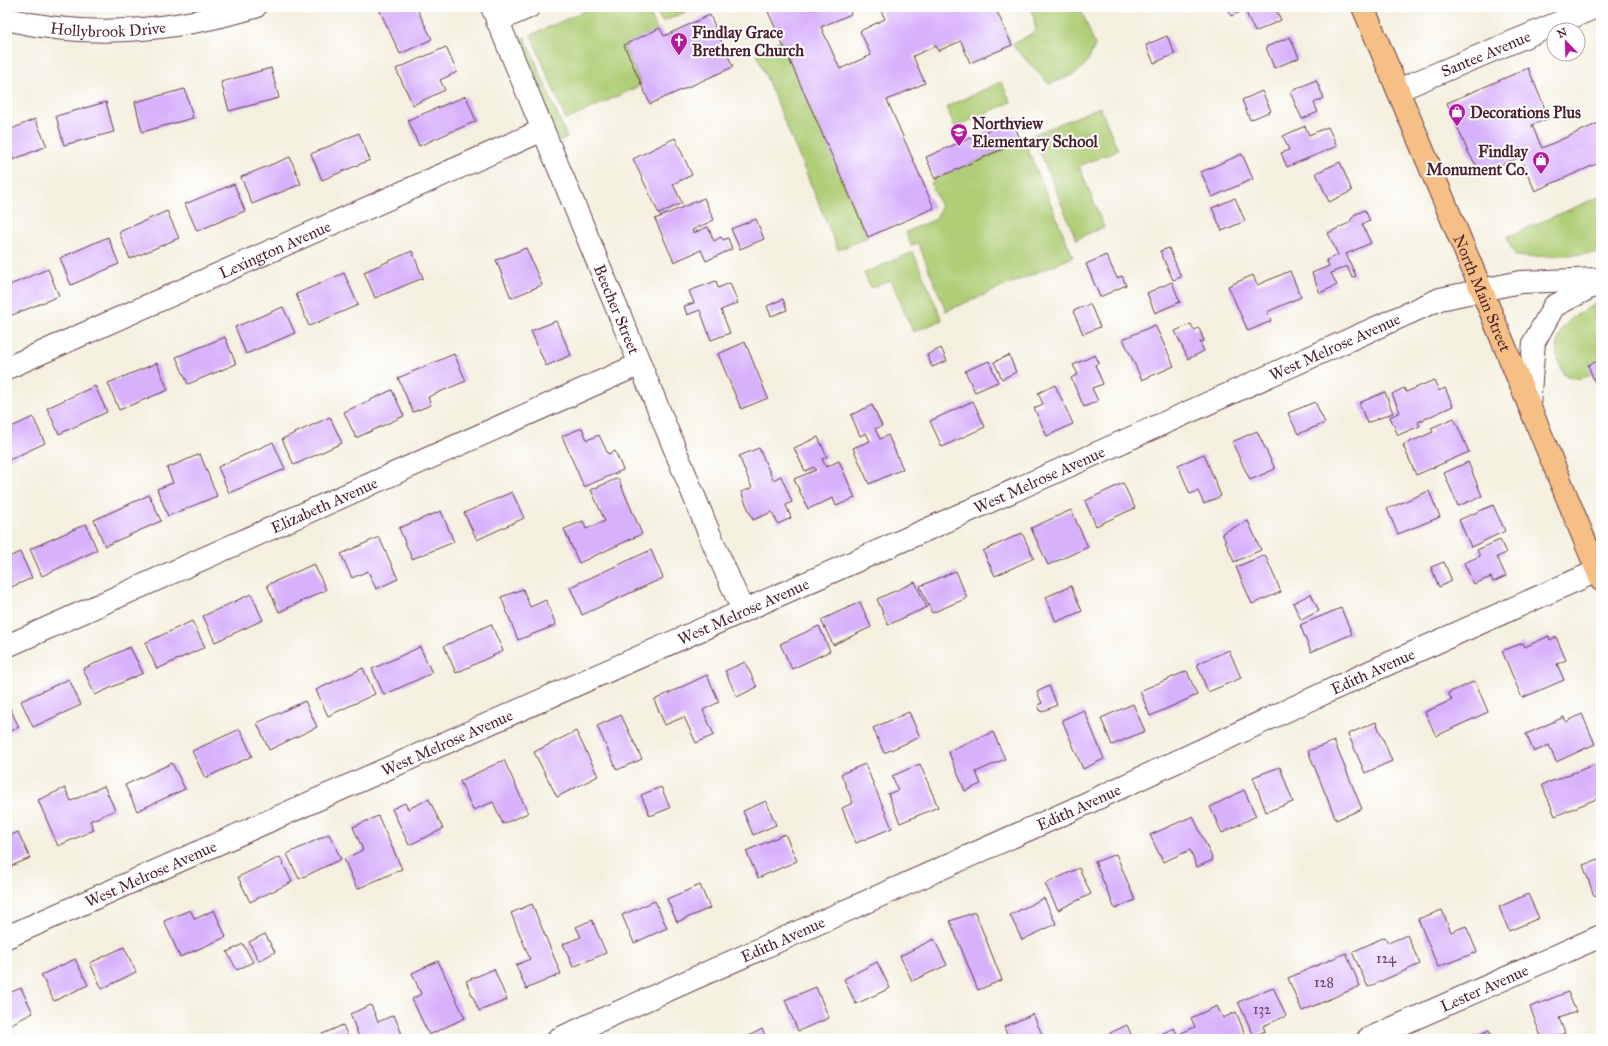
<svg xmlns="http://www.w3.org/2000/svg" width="1608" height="1046" viewBox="0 0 1608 1046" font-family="'IM FELL Great Primer',serif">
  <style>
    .green { fill: #afce76; stroke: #7c7650 }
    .building { fill: #d7b1fb }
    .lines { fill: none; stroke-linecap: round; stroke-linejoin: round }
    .minor-casing { stroke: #643e46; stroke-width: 24 }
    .major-casing { stroke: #643e46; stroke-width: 24 }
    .minor { stroke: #fff; stroke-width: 22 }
    .major { stroke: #f5bf86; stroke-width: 22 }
    .labels { text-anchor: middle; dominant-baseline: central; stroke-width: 4; stroke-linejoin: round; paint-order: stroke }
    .number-label { font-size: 14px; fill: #6d445f }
    .street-label { font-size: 16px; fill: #4a1f2b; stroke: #fff }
    .poi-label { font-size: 16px; font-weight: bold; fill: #4a1f2b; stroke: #fff; text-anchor: start }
  </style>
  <rect width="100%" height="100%" fill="#fff"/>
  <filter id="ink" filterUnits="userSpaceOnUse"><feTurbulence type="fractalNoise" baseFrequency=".025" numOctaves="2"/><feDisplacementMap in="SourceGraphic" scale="8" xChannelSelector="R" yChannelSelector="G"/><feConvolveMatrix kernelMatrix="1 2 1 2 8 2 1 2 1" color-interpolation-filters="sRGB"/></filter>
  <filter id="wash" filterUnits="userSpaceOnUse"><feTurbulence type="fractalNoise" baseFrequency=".012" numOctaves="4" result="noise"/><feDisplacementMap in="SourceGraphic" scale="16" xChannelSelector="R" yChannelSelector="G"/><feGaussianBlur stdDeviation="0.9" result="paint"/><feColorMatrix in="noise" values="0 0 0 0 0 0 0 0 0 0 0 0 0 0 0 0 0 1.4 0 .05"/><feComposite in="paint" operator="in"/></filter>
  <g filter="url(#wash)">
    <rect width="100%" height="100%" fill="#f4f0df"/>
    <!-- green -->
    <path class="green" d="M593 7H647L657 30 624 45 641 85 566 120 531 35Z
      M655 7H697L662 22Z
      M927 7H995L1012 45 1036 31 1032 7H1080L1095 45C1084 74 1076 74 1049 84L1012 45 970 63 961 41 938 51 920 10Z
      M525 37 567 138 559 141 520 48 518 40Z
      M781 40 868 237 838 250 757 55 761 49Z
      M1001 82 1011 102 955 127 946 107Z
      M1100 107 1118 150 1079 166 1104 227 1076 239 1033 135Z
      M1024 140 1073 257 946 311 918 243 911 246 906 232 936 219 941 207 931 183 935 179Z
      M1601 196V253L1529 257 1516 256 1512 249 1507 237Z
      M913 252 942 320 913 332 891 280 871 288 864 273Z
      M1595 304H1601V360L1592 374 1580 379 1564 375 1556 353 1558 340 1563 327 1572 318Z"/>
    <g id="blocks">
      <!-- building -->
      <path class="building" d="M378 7H416L432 39 400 54Z
        M766 7H848L851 14 821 27 840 69 871 55 860 31 885 19 879 7H995L1012 45 970 63 961 41 938 51 936 46 913 56 925 83 887 100 934 208 868 237Z
        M1227 7H1275L1281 20 1255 32 1245 10 1231 16Z
        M710 15 733 67 650 104 624 45 660 28 664 36Z
        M1167 36 1175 54 1154 63 1146 45Z
        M1290 37 1299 58 1274 68 1266 47Z
        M446 47 457 72 440 80 445 90 413 105 396 69Z
        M271 68 279 98 229 111 221 82Z
        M1528 68 1549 118 1532 125 1542 148 1601 122V162L1535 191 1520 157 1489 170 1478 168 1468 152 1447 103Z
        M1316 80 1324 98 1314 103 1318 112 1302 119 1290 92Z
        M185 89 193 118 142 132 135 102Z
        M1262 91 1271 111 1250 120 1242 100Z
        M466 96 476 121 419 146 408 120Z
        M106 102 114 132 64 145 56 116Z
        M35 119 47 146 7 162V131Z
        M1012 120 1021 141 935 179 926 157Z
        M1305 126 1309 135 1328 127 1337 146 1287 167 1281 153 1289 150 1283 136Z
        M359 133 370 160 322 180 311 154Z
        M675 138 692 175 673 184 682 203 659 214 633 159Z
        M1242 154 1253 179 1212 197 1201 172Z
        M290 157 301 184 252 204 241 177Z
        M1340 162 1352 191 1329 202 1316 173Z
        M234 184 245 211 197 231 185 204Z
        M704 198 714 220 692 230 693 233 708 227 714 241 721 237 723 240 728 238 732 249 706 261 701 250 674 262 655 219Z
        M1235 198 1245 221 1222 231 1212 208Z
        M1365 210 1370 221 1362 224 1371 243 1346 254 1356 276 1352 278 1347 266 1331 273 1337 285 1320 293 1312 273 1329 266 1326 260 1338 255 1328 233 1349 223 1354 215Z
        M167 211 179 238 130 259 119 232Z
        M756 219 764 239 740 249 731 229Z
        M108 237 119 264 71 285 60 258Z
        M526 248 542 285 511 298 496 260Z
        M1169 248 1181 277 1173 280 1160 251Z
        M412 251 423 278 375 298 364 272Z
        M1106 255 1117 278 1122 276 1126 285 1100 297 1086 264Z
        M48 269 59 296 10 316 7 308V286Z
        M1290 271 1301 297 1267 312 1271 321 1248 331 1228 286 1253 275 1257 285Z
        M344 273 358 305 309 326 296 294Z
        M716 281 718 288 730 283 738 303 721 310 730 333 711 340 700 310 687 315 684 306 694 303 689 291Z
        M1172 282 1180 302 1155 313 1147 293Z
        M783 299 787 310 771 316 767 306Z
        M1090 304 1100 327 1083 334 1073 311Z
        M283 307 295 333 246 354 235 327Z
        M556 321 571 355 546 366 531 331Z
        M1191 324 1194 330 1199 328 1204 341 1200 342 1204 351 1188 359 1175 331Z
        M1155 325 1174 366 1142 380 1123 339Z
        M225 337 236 364 188 384 176 357Z
        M745 342 768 398 741 409 718 354Z
        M941 348 947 361 932 367 927 355Z
        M454 354 466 381 428 397 431 405 413 412 398 378Z
        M1009 355 1016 372 1002 379 994 362Z
        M1095 355 1099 363 1095 365 1103 384 1092 388 1098 401 1084 407 1071 378 1078 374 1073 365Z
        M1601 360V398L1588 365Z
        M989 361 998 382 975 392 965 371Z
        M157 363 168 390 119 410 108 383Z
        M1434 380 1439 391 1445 388 1453 406 1418 422 1420 426 1398 435 1390 417 1400 412 1392 394 1404 388 1406 392Z
        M1055 385 1073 424 1047 436 1034 408 1043 404 1038 393Z
        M95 386 107 412 59 434 47 408Z
        M392 390 404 416 356 438 344 412Z
        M1385 392 1393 413 1367 423 1359 403Z
        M973 401 985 427 942 447 930 421Z
        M1315 402 1325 423 1298 434 1288 413Z
        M872 405 882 426 875 429 880 439 888 435 903 469 869 484 853 448 870 441 866 433 860 436 851 415Z
        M33 417 45 443 7 461V429Z
        M330 417 342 443 294 465 282 439Z
        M1454 418 1469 452 1416 475 1403 445 1433 432 1431 428Z
        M582 428 587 440 599 435 608 454 615 451 623 470 584 487 562 436Z
        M1257 431 1275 469 1250 480 1232 442Z
        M818 437 827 457 822 459 826 467 839 461 855 498 836 506 833 498 808 509 794 479 816 470 814 467 805 471 794 448Z
        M273 442 285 469 229 493 218 467Z
        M759 448 773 480 781 476 792 502 786 505 791 518 778 524 772 512 753 520 741 492 752 488 739 456Z
        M200 454 217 496 168 516 157 489 173 483 167 468Z
        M1204 454 1221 496 1204 504 1198 491 1190 494 1178 465Z
        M1468 462 1482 496 1458 506 1444 473Z
        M618 478 642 534 579 563 564 529 583 521 586 529 605 521 591 490Z
        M1123 483 1135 508 1096 526 1085 501Z
        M1429 491 1440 517 1398 534 1387 509Z
        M512 492 524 518 477 540 464 513Z
        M149 495 161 521 105 546 94 520Z
        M1493 505 1505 531 1471 547 1459 520Z
        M1071 510 1088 547 1048 565 1031 528Z
        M441 511 454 542 412 559 399 528Z
        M1248 521 1261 550 1234 562 1222 533Z
        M86 524 97 550 42 576 30 549Z
        M1022 533 1034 558 995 576 983 551Z
        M379 537 398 579 376 589 368 571 352 578 341 554Z
        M1500 540 1506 553 1497 557 1506 576 1493 582 1491 577 1474 584 1464 563 1480 556 1477 550Z
        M651 550 663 578 582 615 570 587Z
        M20 552 32 578 7 589V558Z
        M1265 555 1281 592 1252 604 1236 567Z
        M1444 562 1452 581 1439 587 1431 567Z
        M314 564 326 590 279 612 267 585Z
        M956 571 967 598 932 613 920 586Z
        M915 582 927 607 888 625 877 599Z
        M1071 586 1082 611 1056 622 1046 597Z
        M523 589 530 607 546 600 556 625 518 640 501 597Z
        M251 594 263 620 215 642 203 616Z
        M1311 594 1319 611 1301 620 1293 603Z
        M860 602 871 627 833 645 821 620Z
        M1341 608 1352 634 1311 652 1300 625Z
        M192 621 205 647 157 669 145 643Z
        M491 624 503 651 456 673 444 646Z
        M819 626 830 651 792 669 780 644Z
        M1549 636 1550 640 1556 637 1566 660 1557 664 1564 680 1522 698 1502 651 1523 643 1525 647Z
        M130 647 143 673 95 695 83 669Z
        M420 647 432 673 384 695 372 669Z
        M1229 650 1241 678 1208 692 1197 664Z
        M745 662 757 687 737 697 725 671Z
        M363 668 375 694 328 716 316 690Z
        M1187 671 1197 695 1150 716 1140 691Z
        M707 675 719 702 703 710 714 735 696 743 684 717 665 725 654 700Z
        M69 679 81 705 33 727 21 701Z
        M1475 681 1488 712 1436 736 1425 712 1452 700 1448 693Z
        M1049 686 1057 705 1041 712 1038 705 1042 703 1037 692Z
        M305 701 317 727 269 750 257 723Z
        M7 702 19 727 7 733Z
        M1133 704 1145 731 1112 745 1101 718Z
        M1084 710 1104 759 1083 769 1062 720Z
        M909 712 920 737 884 753 873 728Z
        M1582 714 1595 744 1556 762 1549 745 1534 752 1526 734 1564 717 1566 722Z
        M621 715 642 759 617 770 597 726Z
        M1376 722 1392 761 1365 773 1348 734Z
        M240 729 252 756 205 778 192 751Z
        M576 731 598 776 557 797 534 752Z
        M993 732 1005 759 976 772 981 784 965 791 948 751Z
        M1334 741 1362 809 1336 820 1308 751Z
        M504 760 528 813 503 824 493 802 473 810 460 781Z
        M172 763 185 789 137 811 125 785Z
        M865 764 892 828 856 843 842 808 853 803 841 774Z
        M920 764 938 807 900 823 888 794 898 790 892 776Z
        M1596 764 1601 777V797L1555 816 1542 785Z
        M1280 767 1293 802 1266 812 1253 777Z
        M104 786 115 810 90 821 94 830 58 846 38 800 65 788 71 801Z
        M661 787 670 808 650 816 641 795Z
        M1244 790 1256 816 1222 833 1210 807Z
        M429 799 443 829 409 845 392 809 405 803 408 809Z
        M766 801 776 825 753 835 743 811Z
        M378 816 402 869 357 889 344 859 363 850 353 827Z
        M1193 816 1213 860 1197 867 1190 850 1163 862 1150 835Z
        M18 832 30 858 7 868V837Z
        M329 834 341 859 299 879 287 854Z
        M785 834 797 861 758 878 746 851Z
        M1116 854 1135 900 1115 909 1095 862Z
        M280 857 292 882 250 902 238 877Z
        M1601 858V893L1594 896 1583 865Z
        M1079 868 1091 894 1058 910 1045 884Z
        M700 885 710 908 677 922 667 899Z
        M1528 894 1539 918 1509 931 1499 907Z
        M1044 898 1056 924 1022 940 1010 915Z
        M655 901 667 928 634 943 622 915Z
        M532 904 561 974 526 989 516 965 530 959 511 913Z
        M190 910 195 919 214 910 226 937 180 957 164 921Z
        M1442 910 1451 932 1466 926 1477 952 1438 967 1418 919Z
        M975 912 1002 980 978 990 950 921Z
        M592 920 606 953 573 967 563 944 581 937 576 927Z
        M265 934 275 952 259 961 249 942Z
        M1407 935 1420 964 1368 987 1352 952 1385 937 1388 943Z
        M934 939 947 965 912 981 900 956Z
        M243 944 253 962 237 970 227 952Z
        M124 947 136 972 102 989 90 963Z
        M1346 953 1360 986 1302 1011 1288 978Z
        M75 959 88 985 54 1001 41 975Z
        M438 961 465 1018 429 1035 412 999 421 994 412 973Z
        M877 962 890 988 856 1004 844 979Z
        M494 969 507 1000 479 1011 466 981Z
        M816 987 829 1018 798 1031 785 1000Z
        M1273 987 1286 1016 1263 1026 1265 1031 1254 1036 1238 1002Z
        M21 988 33 1013 7 1026V994Z
        M1568 992 1576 1012 1559 1018 1565 1033 1549 1039H1542L1530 1007Z
        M371 1005 378 1022 394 1015 404 1039H360L350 1014Z
        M1217 1006 1223 1018 1236 1012 1247 1039H1182L1179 1034 1195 1027 1191 1018Z
        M1033 1014 1044 1039H1009L1004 1027Z
        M343 1025 349 1039H322L320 1035Z
        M1127 1025 1133 1039H1113L1110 1033Z
        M1174 1028 1179 1039H1150Z
        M762 1029 767 1039H743Z
        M1489 1030 1493 1039H1470Z"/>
    </g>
  </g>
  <g filter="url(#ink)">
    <use href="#blocks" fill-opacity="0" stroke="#643e46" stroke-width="1"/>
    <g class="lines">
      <defs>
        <g id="minor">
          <path id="s1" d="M492 7 640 364 712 540 743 611"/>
          <path id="s2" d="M7 19C90 40 174 31 255 7"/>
          <path d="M497 21 529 7"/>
          <path id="s3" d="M1398 90 1596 7"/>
          <path id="s4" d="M7 368 543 130"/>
          <path d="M1529 405 1534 342 1554 306 1601 282"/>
          <path id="s5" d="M7 646 640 364"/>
          <path id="s6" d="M7 937 944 522 1440 299 1520 282 1601 279"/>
          <path id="s7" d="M558 1039 1070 811 1372 671 1597 571"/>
          <path id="s8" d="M1368 1039 1601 936"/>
        </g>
        <g id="major">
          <path id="s9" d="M1363 7 1494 320 1601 580"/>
        </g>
      </defs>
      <!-- minor casing -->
      <use href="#minor" class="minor-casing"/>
      <!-- major casing -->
      <use href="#major" class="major-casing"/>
      <!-- minor -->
      <use href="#minor" class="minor"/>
      <!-- major -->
      <use href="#major" class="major"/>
    </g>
  </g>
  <!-- icons -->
  <defs>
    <symbol id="church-pin" viewBox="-11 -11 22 30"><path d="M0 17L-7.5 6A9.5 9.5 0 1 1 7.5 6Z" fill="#b5179e" stroke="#fff"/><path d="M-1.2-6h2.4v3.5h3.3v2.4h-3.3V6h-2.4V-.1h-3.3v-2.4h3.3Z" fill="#fff"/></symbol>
    <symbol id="shop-pin" viewBox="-11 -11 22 30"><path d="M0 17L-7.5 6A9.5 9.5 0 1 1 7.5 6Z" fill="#b5179e" stroke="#fff"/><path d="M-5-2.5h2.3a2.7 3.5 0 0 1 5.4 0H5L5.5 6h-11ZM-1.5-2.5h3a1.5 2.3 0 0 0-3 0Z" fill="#fff"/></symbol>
    <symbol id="school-pin" viewBox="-11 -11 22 30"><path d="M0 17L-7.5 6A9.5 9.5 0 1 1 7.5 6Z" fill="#b5179e" stroke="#fff"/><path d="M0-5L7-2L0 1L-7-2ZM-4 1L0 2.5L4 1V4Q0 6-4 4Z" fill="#fff"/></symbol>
  </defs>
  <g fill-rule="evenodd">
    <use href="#church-pin" x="669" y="31" width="20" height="27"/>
    <use href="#shop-pin" x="1447" y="102" width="20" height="27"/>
    <use href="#school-pin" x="949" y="122" width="20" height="27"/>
    <use href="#shop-pin" x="1531" y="150" width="20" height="27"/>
  </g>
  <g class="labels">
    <!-- number labels -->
    <g class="number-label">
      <text x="1386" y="958">124</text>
      <text x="1324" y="982">128</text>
      <text x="1262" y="1009">132</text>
    </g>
    <!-- street labels -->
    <g class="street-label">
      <text stroke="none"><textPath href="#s2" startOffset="102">Hollybrook Drive</textPath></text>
      <text stroke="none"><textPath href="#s3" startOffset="95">Santee Avenue</textPath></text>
      <text stroke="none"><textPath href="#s4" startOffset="293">Lexington Avenue</textPath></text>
      <text stroke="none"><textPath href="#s9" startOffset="310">North Main Street</textPath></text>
      <text stroke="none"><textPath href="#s1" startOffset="327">Beecher Street</textPath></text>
      <text stroke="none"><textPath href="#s6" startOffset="1453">West Melrose Avenue</textPath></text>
      <text stroke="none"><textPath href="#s6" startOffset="1129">West Melrose Avenue</textPath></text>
      <text stroke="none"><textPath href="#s5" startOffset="347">Elizabeth Avenue</textPath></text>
      <text stroke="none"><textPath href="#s6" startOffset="805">West Melrose Avenue</textPath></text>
      <text stroke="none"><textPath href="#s7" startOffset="894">Edith Avenue</textPath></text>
      <text stroke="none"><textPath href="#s6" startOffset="481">West Melrose Avenue</textPath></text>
      <text stroke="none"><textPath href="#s7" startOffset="570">Edith Avenue</textPath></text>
      <text stroke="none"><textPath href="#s6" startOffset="157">West Melrose Avenue</textPath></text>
      <text stroke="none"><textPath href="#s7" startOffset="246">Edith Avenue</textPath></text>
      <text stroke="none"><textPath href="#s8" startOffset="127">Lester Avenue</textPath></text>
    </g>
    <!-- poi labels -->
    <g class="poi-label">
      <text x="692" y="32">Findlay Grace<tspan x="692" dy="18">Brethren Church</tspan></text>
      <text x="1470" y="112">Decorations Plus</text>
      <text x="972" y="123">Northview<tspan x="972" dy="18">Elementary School</tspan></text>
      <text x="1528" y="151" text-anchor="end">Findlay<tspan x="1528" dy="18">Monument Co.</tspan></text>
    </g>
  </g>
  <!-- margin -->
  <rect width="1608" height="1046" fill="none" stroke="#fff" stroke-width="24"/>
  <!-- north arrow -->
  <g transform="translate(1566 42) rotate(337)"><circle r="19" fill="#ffffff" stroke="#b7a5aa"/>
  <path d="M0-3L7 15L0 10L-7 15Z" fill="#b5179e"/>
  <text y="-6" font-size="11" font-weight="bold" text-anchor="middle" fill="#4a1f2b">N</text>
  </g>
</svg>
